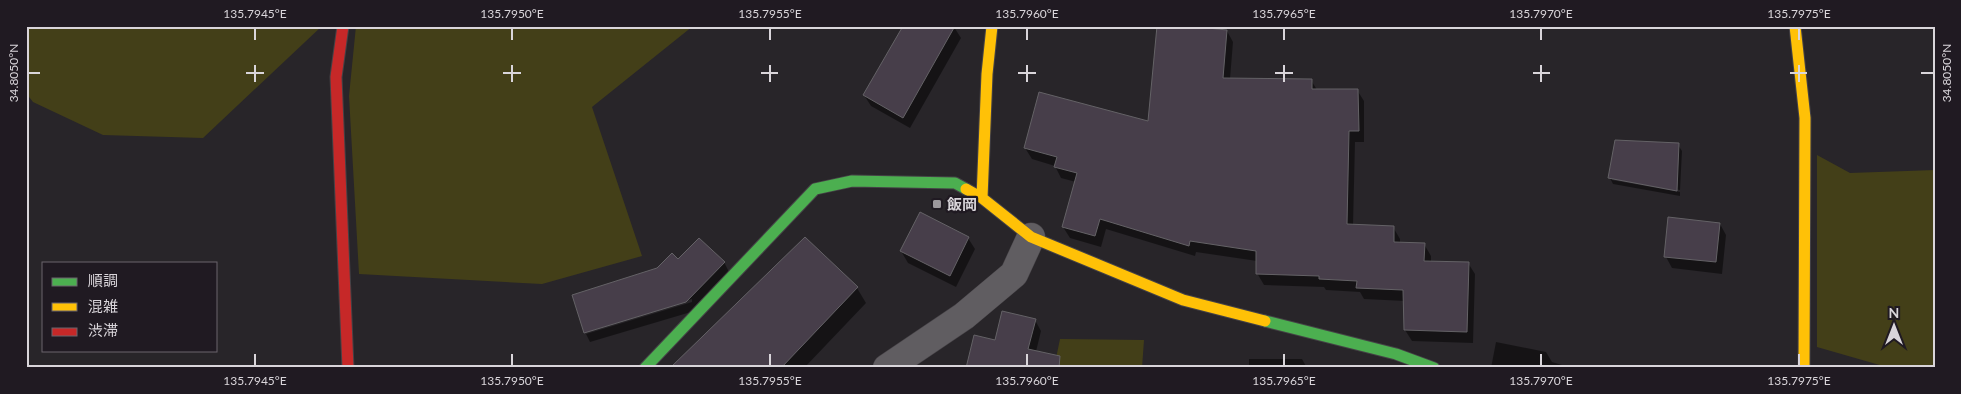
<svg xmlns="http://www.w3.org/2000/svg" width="1961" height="394" viewBox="0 0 1961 394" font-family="Lato,'Noto Sans JP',sans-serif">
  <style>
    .green { fill: #433f18 }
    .shadow { fill: #0007 }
    .building { fill: #473e4a; stroke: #646266 }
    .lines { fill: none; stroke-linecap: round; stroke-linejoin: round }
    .street-casing { stroke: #454246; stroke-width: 29 }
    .fast-casing { stroke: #454246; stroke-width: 13 }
    .slow-casing { stroke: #454246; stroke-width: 13 }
    .jam-casing { stroke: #454246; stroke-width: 13 }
    .street { stroke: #605d61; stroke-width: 28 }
    .fast { stroke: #4caf50; stroke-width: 11 }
    .slow { stroke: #ffc107; stroke-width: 11 }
    .jam { stroke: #c62828; stroke-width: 11 }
    .ticks { fill: none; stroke: #d9d5da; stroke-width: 2 }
    .poi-dot { fill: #9b979c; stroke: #201a22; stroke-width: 2 }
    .labels { text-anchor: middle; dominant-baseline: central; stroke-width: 4.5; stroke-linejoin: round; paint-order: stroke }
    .poi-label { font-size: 15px; font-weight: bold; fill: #d9d5da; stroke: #201a22; text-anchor: start }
    .neatline { fill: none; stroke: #d9d5da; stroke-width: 2 }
    .ticks-label { font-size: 12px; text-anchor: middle; fill: #d9d5da }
  </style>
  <rect width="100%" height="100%" fill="#282529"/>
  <!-- green -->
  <path class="green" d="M26 26H322L203 138 103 135 33 102 26 93Z
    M356 26H693L592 107 642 256 542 284 359 274 349 96Z
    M1817 155 1850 173 1935 170V368H1890L1817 347Z
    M1060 339 1144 340 1142 368H1054Z"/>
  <!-- shadow -->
  <path class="shadow" d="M954 27 961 38 910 128 871 106 864 95Z
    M1227 31 1233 42 1230 79 1311 80 1317 90H1357L1364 101V142H1355L1353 226 1393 227 1400 239V243L1424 244 1431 256V262L1468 263 1475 274 1473 343 1412 341 1405 330V301L1364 299 1360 292 1326 290 1324 287 1264 285 1257 273V261L1196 252 1195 256 1106 229 1101 247 1070 238 1063 227 1076 182 1061 178 1055 166 1032 159 1025 148 1149 123Z
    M1678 145 1682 151 1680 190 1612 178V180L1680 192V196L1613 184 1610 178Z
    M1720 224 1726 235 1722 274 1672 268 1666 257Z
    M968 238 975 249 956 287 908 263 901 251Z
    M678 261 724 262 729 272 691 312 590 342 586 334 692 302V299L585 331V333L574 296Z
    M857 288 866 303 806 366 808 368H673Z
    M1035 320 1041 331 1032 368 996 342Z
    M1496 342 1546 352 1552 362 1572 368H1491Z
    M1249 359H1302L1307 368H1249Z"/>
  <!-- building -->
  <path class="building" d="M903 26H955L903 118 863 95Z
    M1157 26H1188L1227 30 1223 78 1312 79V89H1358L1359 131H1349L1347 224 1394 226V242L1425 243 1424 261 1469 262 1467 332 1404 330 1403 290 1356 288 1357 281 1319 279V276L1256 274V251L1190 241 1189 246 1100 219 1095 236 1062 227 1077 173 1054 167 1057 157 1024 148 1039 92 1148 121Z
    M1615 140 1679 143 1677 191 1608 178Z
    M920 212 969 237 950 276 900 251Z
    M1668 217 1720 223 1716 262 1664 257Z
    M805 237 858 287 781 368H670Z
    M699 238 725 262 686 302 584 333 572 295 657 268 672 253 678 259Z
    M1002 311 1036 319 1028 349 1060 356 1059 368H966L974 335 995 340Z"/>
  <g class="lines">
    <defs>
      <path id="street" d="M887 368 964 316 1014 274 1031 237"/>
      <path id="fast" d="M1265 321 1396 354 1434 368
        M645 368 815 189 852 181 955 183 966 189"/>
      <path id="slow" d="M1795 26 1805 118 1804 368
        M966 189 982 198 1031 237 1183 300 1265 321
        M982 198 987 74 992 26"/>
      <path id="jam" d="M343 26 336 77 348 368"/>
    </defs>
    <!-- street casing -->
    <use href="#street" class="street-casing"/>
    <!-- fast casing -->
    <use href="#fast" class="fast-casing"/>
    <!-- slow casing -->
    <use href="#slow" class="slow-casing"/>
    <!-- jam casing -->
    <use href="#jam" class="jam-casing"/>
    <!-- street -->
    <use href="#street" class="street"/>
    <!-- fast -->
    <use href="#fast" class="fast"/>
    <!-- slow -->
    <use href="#slow" class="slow"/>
    <!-- jam -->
    <use href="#jam" class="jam"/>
  </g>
  <!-- ticks -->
  <path class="ticks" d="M255 28V40M512 28V40M770 28V40M1027 28V40M1284 28V40M1541 28V40M1799 28V40M255 65V82M512 65V82M770 65V82M1027 65V82M1284 65V82M1541 65V82M1799 65V82M28 73H40M246 73H264M503 73H521M761 73H778M1018 73H1036M1275 73H1293M1533 73H1550M1790 73H1807M1921 73H1934M255 354V366M512 354V366M770 354V366M1027 354V366M1284 354V366M1541 354V366M1799 354V366"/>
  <!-- markers -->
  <rect class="poi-dot" x="932" y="199" width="10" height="10" rx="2.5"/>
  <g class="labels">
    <!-- poi labels -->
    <g class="poi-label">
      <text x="947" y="204">飯岡</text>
    </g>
  </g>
  <!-- border -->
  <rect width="1961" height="394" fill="none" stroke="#201a22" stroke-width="55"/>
  <!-- legend -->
  <rect x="42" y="262" width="175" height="90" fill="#201a22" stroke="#6a656c"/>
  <rect x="52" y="278" width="25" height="8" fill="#4caf50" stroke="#6a656c"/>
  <text x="88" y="286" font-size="15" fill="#d9d5da">順調</text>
  <rect x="52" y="303" width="25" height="8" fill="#ffc107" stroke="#6a656c"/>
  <text x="88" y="312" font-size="15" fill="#d9d5da">混雑</text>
  <rect x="52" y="328" width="25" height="8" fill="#c62828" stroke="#6a656c"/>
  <text x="88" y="336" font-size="15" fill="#d9d5da">渋滞</text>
  <!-- north arrow -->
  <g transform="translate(1894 326)" stroke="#201a22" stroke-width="4" paint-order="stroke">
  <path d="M0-4L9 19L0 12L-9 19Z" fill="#d9d5da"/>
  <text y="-8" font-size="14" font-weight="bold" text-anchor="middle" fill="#d9d5da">N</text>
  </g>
  <rect x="28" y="28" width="1906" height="338" class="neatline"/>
  <g class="ticks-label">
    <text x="255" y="18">135.7945°E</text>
    <text x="512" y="18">135.7950°E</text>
    <text x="770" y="18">135.7955°E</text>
    <text x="1027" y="18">135.7960°E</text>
    <text x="1284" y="18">135.7965°E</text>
    <text x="1541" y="18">135.7970°E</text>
    <text x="1799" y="18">135.7975°E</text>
    <text transform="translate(14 73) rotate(-90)" y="4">34.8050°N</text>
    <text transform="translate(1947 73) rotate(-90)" y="4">34.8050°N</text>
    <text x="255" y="385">135.7945°E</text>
    <text x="512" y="385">135.7950°E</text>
    <text x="770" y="385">135.7955°E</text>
    <text x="1027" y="385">135.7960°E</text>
    <text x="1284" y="385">135.7965°E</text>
    <text x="1541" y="385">135.7970°E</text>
    <text x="1799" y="385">135.7975°E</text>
  </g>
</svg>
